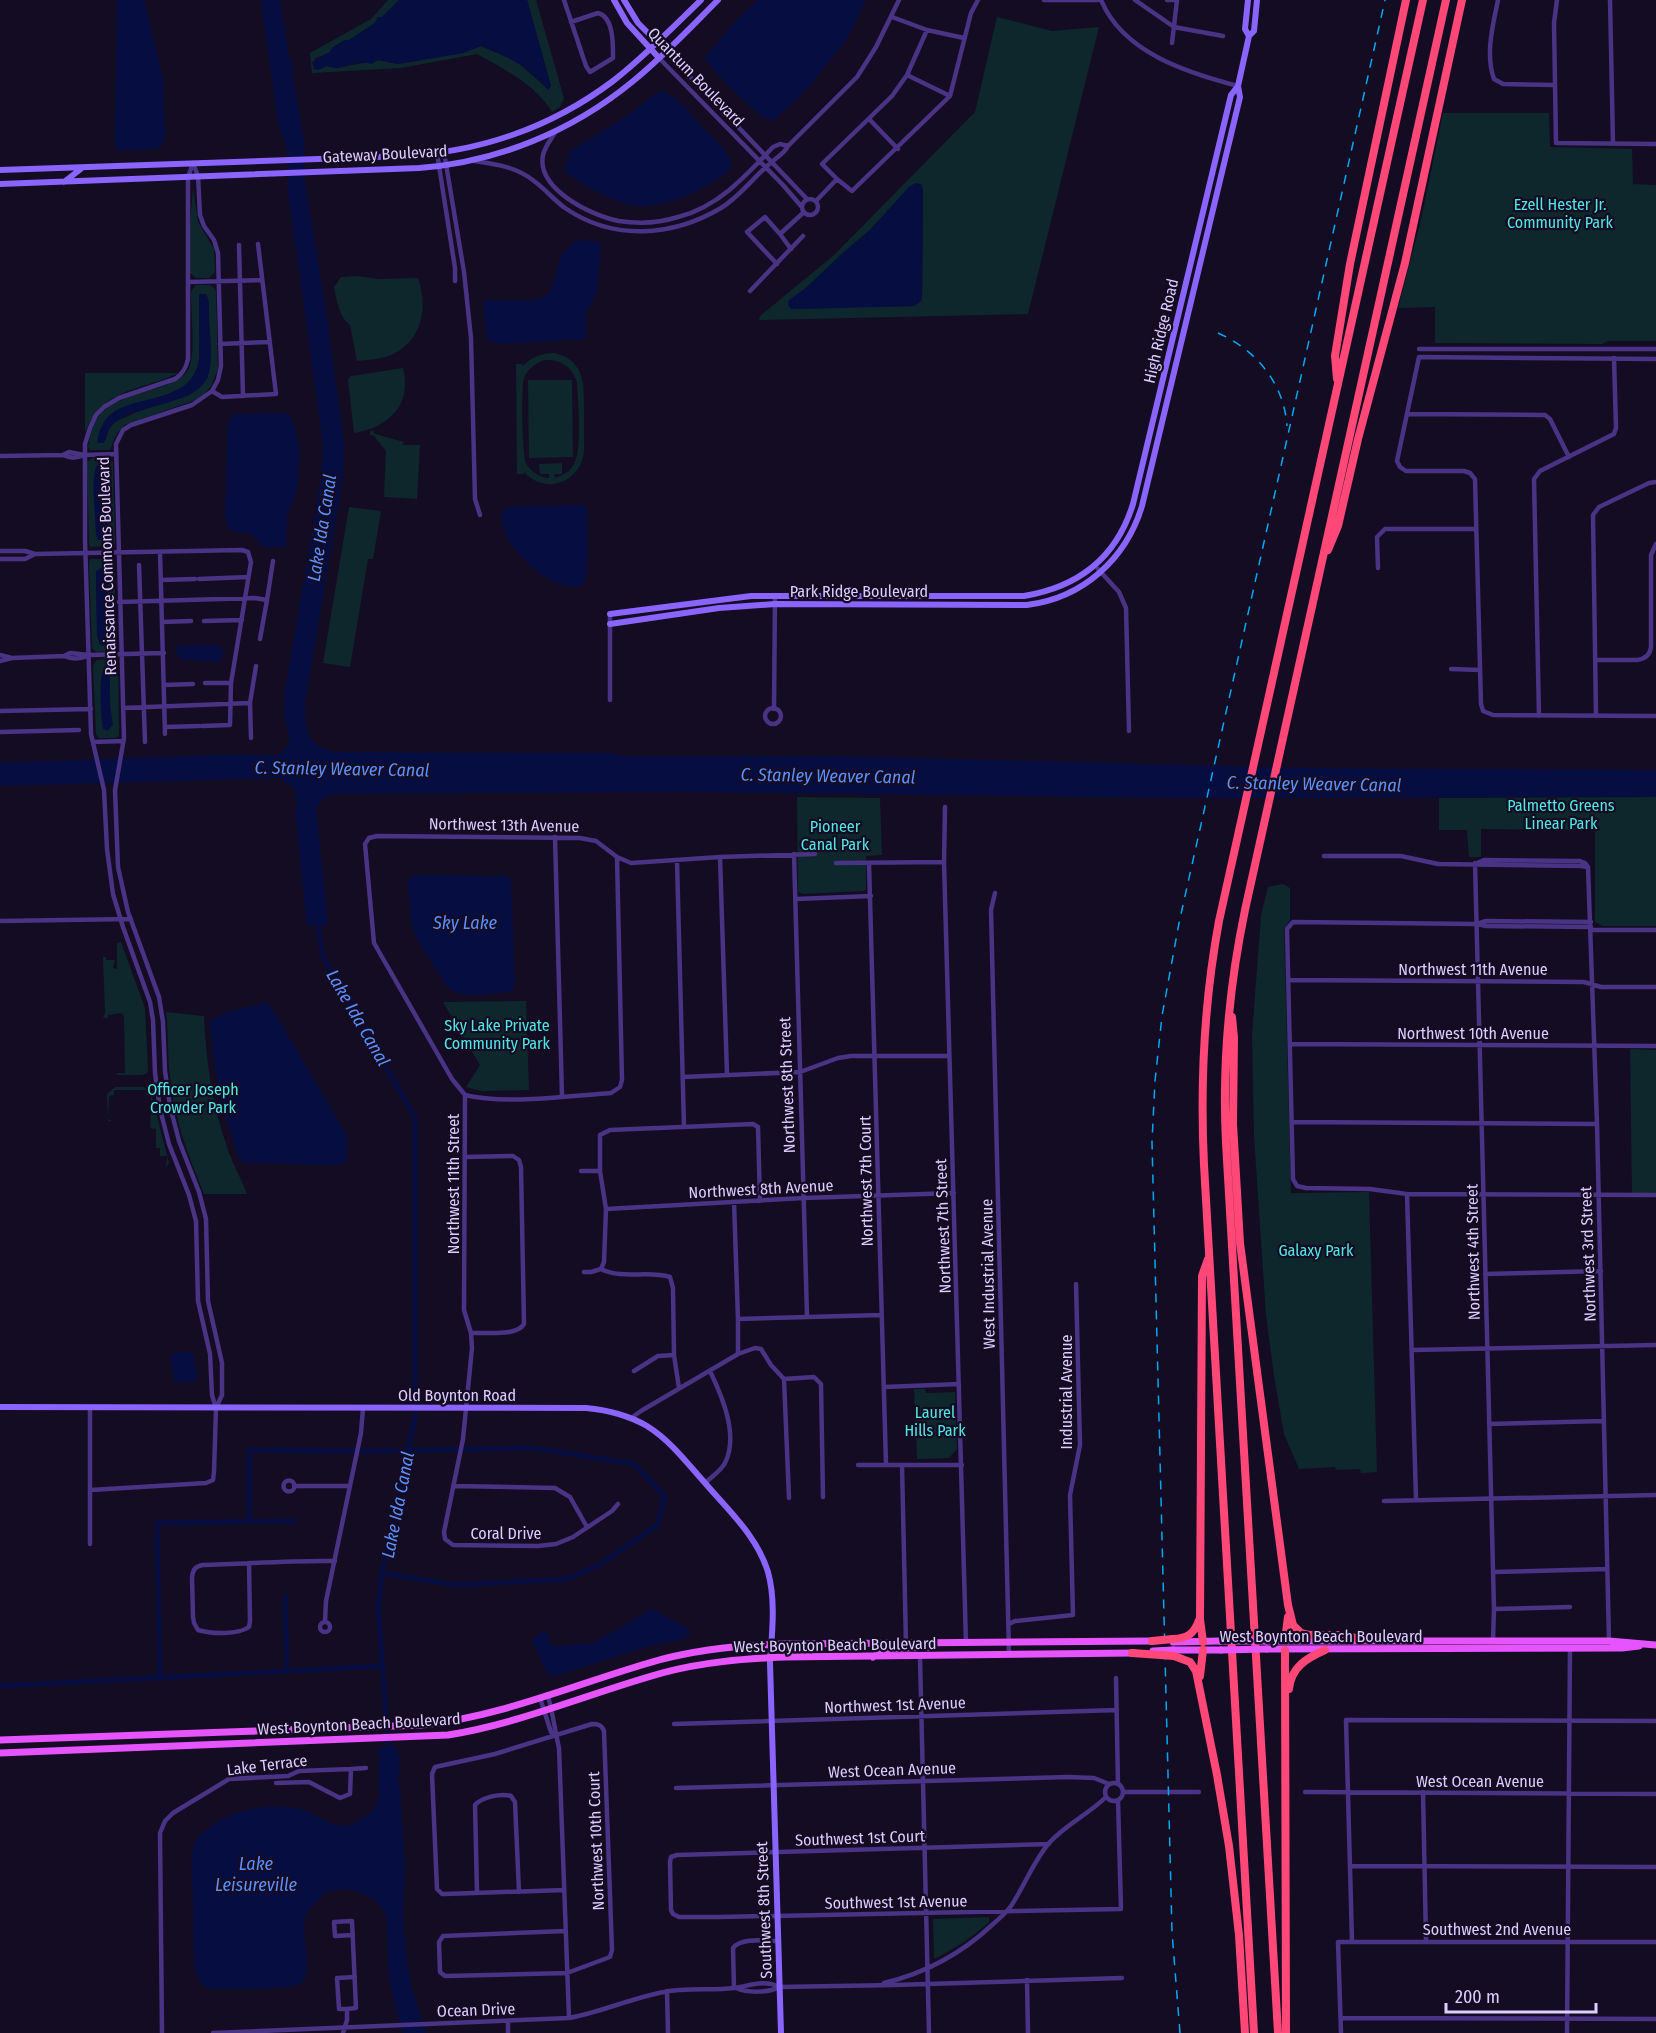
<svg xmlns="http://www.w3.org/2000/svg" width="1656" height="2033" viewBox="0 0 1656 2033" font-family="'Fira Sans Condensed',sans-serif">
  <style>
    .green { fill: #0e272c; fill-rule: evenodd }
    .water { fill: #060e41 }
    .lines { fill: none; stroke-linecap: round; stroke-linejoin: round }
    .canal { stroke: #060e41; stroke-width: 5 }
    .street { stroke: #483384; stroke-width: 4.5 }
    .secondary { stroke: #8a64ff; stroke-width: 6 }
    .primary { stroke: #e554ff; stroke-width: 7 }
    .highway { stroke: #ff4877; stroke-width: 8 }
    .rail { stroke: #00a9f8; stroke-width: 1.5; stroke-dasharray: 9 8; stroke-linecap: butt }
    .primary-bridge { stroke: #e554ff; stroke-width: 7 }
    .highway-bridge { stroke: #ff4877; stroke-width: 8 }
    .labels { text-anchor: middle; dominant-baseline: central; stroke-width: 4.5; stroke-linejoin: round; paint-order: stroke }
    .street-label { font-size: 16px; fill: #decdff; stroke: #140c22 }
    .park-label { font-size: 16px; fill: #51e7e3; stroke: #140c22 }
    .water-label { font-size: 18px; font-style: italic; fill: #5b8fff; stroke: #140c22 }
  </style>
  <rect width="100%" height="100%" fill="#140c22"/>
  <!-- green -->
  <path class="green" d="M388 0H399L382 17H378L375 23 349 40H345L332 48 331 52 314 59 327 66 338 68 367 62 371 64 378 60 398 64 463 53 481 46 516 61 548 89 551 86 527 0H536L564 98 560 107 552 112C536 85 504 69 477 54L401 68 312 73 310 53 371 19Z
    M997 17 1052 31 1099 27 1028 314 759 320 760 316 833 256 975 112ZM921 184 923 190 922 299 914 306 791 308 789 301 807 287 845 251 870 230 910 186Z
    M1443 113H1549L1550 147 1632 149 1633 184 1656 185V341H1608L1602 344 1435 343V307L1398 308 1420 224Z
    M193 188 198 222 214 249 215 272 209 278H196L190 273V225Z
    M356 276 379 279 418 278C429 310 421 345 386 357 377 359 367 360 357 361L350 325C340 318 336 299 334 287L341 277Z
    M196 285H210L215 289 216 292 218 369 211 386 204 394 193 401 124 425 116 435 110 450H90L88 447C90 436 92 425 99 416 118 390 181 392 190 366 195 349 191 312 191 292ZM200 294H206L209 304V372L189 395 137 412 115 422 109 429 105 441 100 430C105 422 107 417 115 411 135 405 171 396 187 384 195 378 198 369 199 359Z
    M555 353C586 361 584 386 584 412 584 424 584 437 584 450 582 482 546 496 524 472V474H517L516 364H522L523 366C531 357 542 353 555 353ZM545 360C561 359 572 367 577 382 578 399 582 452 574 464 570 472 563 475 555 478L554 474H562V463L539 464 540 474H549V478C539 477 531 472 526 463 522 454 521 388 524 378 528 368 536 363 545 360Z
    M403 368C412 406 389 427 354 433L348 380 351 376Z
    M85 373H178C139 392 103 387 85 433Z
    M528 380H572L573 457 529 458Z
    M370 431H373L375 434 404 442 402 445H420L417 499 384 497 386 451 374 436 370 435Z
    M92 458H108L113 462 115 542 114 546 90 547 89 543 87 462ZM105 470 107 532 98 540 96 534 94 479Z
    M349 507 381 511 373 559H368L350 667 323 663Z
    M90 559H111L114 561 117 651 96 652 92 648 89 563ZM107 570 110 641 103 646 99 642 97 635 96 572Z
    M117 658 118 659 119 736 116 738H99L96 734 93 665 97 660Z
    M797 797 880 798 882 855 866 856V889L864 891 803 894 798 892Z
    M1656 797V926H1603L1595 922V830L1481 829V857H1469L1467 830H1439V798Z
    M1283 884 1290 888V920L1284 929 1291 1193 1369 1192 1377 1472 1361 1473 1360 1469 1336 1470 1335 1467 1299 1469 1284 1434 1274 1376 1266 1315 1254 1136 1252 1035 1261 915 1268 887Z
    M121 942 145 1008 148 1069 147 1073 142 1075H117V1073H125L124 1017 122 1013 108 1015V1018H103L105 1013 103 957H106V960H115L113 968 117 969V943Z
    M526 1001 529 1090 481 1091 466 1087 480 1065 443 1002Z
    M166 1012 204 1016C206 1060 212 1105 227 1147 232 1163 241 1178 247 1194H204C188 1155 174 1119 170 1077 167 1056 169 1034 166 1012Z
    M1630 1049 1656 1050V1193H1632Z
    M115 1087H143L150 1089 169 1163 166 1167 167 1156H160V1148H156V1129L150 1128 151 1110 147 1108H151V1095H146V1090H114V1095L109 1096 108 1119 112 1121H108L107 1094Z
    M914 1389H925L926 1393 955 1392 957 1449 949 1458 917 1459Z
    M989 1917V1922C973 1937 954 1949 934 1959L933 1919Z"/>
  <!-- water -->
  <path class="water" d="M117 0H144L163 79 165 139 160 148 141 150H116L115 147Z
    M261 0H280L289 56 294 66 292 72 304 140 305 181 329 329V334L344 442 343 477 305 703C305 731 307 747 337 752L609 753 622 756H839L1303 768 1656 770V797L1179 798 678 792 333 794C324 797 320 800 316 809L328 925 307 926 295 810 297 809C296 788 296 789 279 778L0 786V763L213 755H278C296 744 288 733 284 716 283 708 284 699 285 691L319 490 323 456V445L296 247 293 240 294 236 288 192 287 149 278 123Z
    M399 0H527L551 86 548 90C529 66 508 57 481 46L463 53 398 64 378 60 371 64C356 58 341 73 327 66L318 70 314 69 312 62 330 52 332 48 345 40H349L375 23 378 17H382Z
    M758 0H866L847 39 807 89 773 121C758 120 719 75 707 62L705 57 738 18Z
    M661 91C677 95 689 112 699 123 707 132 729 151 731 162 733 171 721 177 714 181 692 195 665 207 637 206 619 205 578 183 564 171L570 151 630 114 656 93Z
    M916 183 921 184 923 190 922 299 919 303 914 306 803 309H791L788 305V301L807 287 845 251 870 230 910 186Z
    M577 240 599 242 601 248 597 293 586 313V339L501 344 487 340 483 300H536C559 295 553 269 563 253 566 248 573 244 577 240Z
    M199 294 207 295 209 304C208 326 214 352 209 373 200 407 137 402 114 423 108 428 107 436 104 443H98C97 436 100 432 102 426 118 389 192 411 199 359Z
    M288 413 295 427 300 454 297 489 287 517 286 547H263L250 533 230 531 225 519 228 424 233 414Z
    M97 465 104 467 106 474 107 532 105 540H98L96 534C96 516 90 480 97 465Z
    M585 505C589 512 588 567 586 577 586 579 583 584 582 586 552 592 512 555 503 527 502 523 502 517 501 513L507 507Z
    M101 568 107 570 110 641 109 645H100L97 635 96 571Z
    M214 645 221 647 223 651 221 662 181 659 177 656 176 646Z
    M104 669 107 670C112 679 109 690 110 700 110 708 112 717 113 725L107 731 103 729C101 717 98 677 104 669Z
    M413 875 506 876 511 878 515 983 513 989 510 992C491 993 462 1001 447 987L418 941 412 927 408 885V879Z
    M264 1003 268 1004 276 1015 338 1120 347 1137V1161L336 1165 245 1163 239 1159 217 1089 218 1083 215 1070 210 1026 211 1020 231 1011Z
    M174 1352H190L193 1354 197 1374 195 1382H176L174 1381 170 1358Z
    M652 1609 690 1630V1634L683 1639 646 1647 553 1677 546 1672 533 1642V1638L545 1631 548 1633 549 1643 554 1646 593 1643Z
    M396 1746 400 1759 398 1785 400 1787 405 1866 403 1916 407 1962 412 1988 426 2033H403C396 2010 390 1989 388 1965 387 1952 389 1925 385 1914 376 1892 339 1882 321 1896L322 1897C318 1901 314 1904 311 1907 294 1926 316 1961 302 1983 283 1991 237 1988 213 1989 205 1988 200 1984 197 1976L198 1973 194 1970C194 1947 193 1924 193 1901 193 1883 189 1862 194 1845 197 1835 208 1829 216 1823 238 1808 268 1804 295 1808 323 1812 334 1839 363 1818 372 1812 377 1807 379 1796V1747Z"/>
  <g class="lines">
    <!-- canal -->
    <path class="canal" d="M318 921 322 954 415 1117V1417L382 1573 378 1606 389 1753
      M249 1521V1450L364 1451 533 1448 634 1464 665 1497 657 1525 601 1564 567 1579 457 1585 382 1573
      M285 1596 287 1671
      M160 1678 157 1523 295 1521
      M0 1686 381 1666"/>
    <!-- street -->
    <path class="street" d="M564 0 586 66 590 72 613 58C613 45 614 17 598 13L571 22
      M1044 0H1098
      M1101 0C1123 53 1188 73 1238 86
      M1135 0 1174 27 1223 36
      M1167 0H1177
      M1498 0C1493 25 1485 54 1494 79L1503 84 1554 85
      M1557 0 1554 23 1556 143 1656 144
      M1610 0 1613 144
      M892 17 927 30 964 38
      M657 42 807 199
      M1172 43 1177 0
      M659 58 783 185 801 206
      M907 75 950 96
      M869 119 898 149
      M556 131C552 138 545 146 543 155 536 189 592 216 619 221 639 224 659 223 678 217 718 207 746 176 773 147L780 144 788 146
      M444 152 464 272 471 338 475 499 480 515
      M437 153 455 268V281
      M474 161C496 164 517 167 534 181 545 189 554 200 565 208 613 241 672 237 721 208 741 196 754 176 772 162 778 156 784 154 788 146L857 77 876 47 899 0
      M193 163 198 176 200 215 204 226 214 240 218 253 221 366 218 380 212 391 192 405 131 425 123 430 116 444 124 738 115 790 118 867 128 912 159 997 163 1022 165 1071 170 1106 179 1141 199 1192 206 1219 208 1301 222 1363V1395L216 1408
      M837 179 822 164 892 96 907 75 927 30
      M802 207a8 8 0 1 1 16 0a8 8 0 1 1-16 0Z
      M816 201 837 179 852 191 950 96 971 13 978 0
      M780 234 803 213
      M239 245 243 396
      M777 264 747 232 765 217 780 234 791 249
      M188 282 261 280
      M750 291 803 236
      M220 344 269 342
      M1419 349H1656
      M1656 359 1419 357 1397 461 1400 467 1406 471H1464L1470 473 1475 479 1481 704 1483 711 1493 715 1656 716
      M212 391 222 397 276 394 258 244
      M1407 414 1545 415 1550 419 1569 457
      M63 455 69 452 84 455 116 454
      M0 456 63 455C72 459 76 458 84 455
      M0 551H25L35 554 242 550 248 552 251 562 231 683 230 725 202 726
      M160 552 165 734
      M0 559H25L35 554
      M139 565 145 742
      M1378 568 1377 537 1385 529H1476
      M1098 569 1119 592 1126 608 1129 731
      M199 579 248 577
      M161 580 195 579
      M119 602 255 598 267 600 273 561
      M204 621 242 620
      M162 622 191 621
      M260 639 267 600
      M0 655 12 658
      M64 656 70 653 89 655 164 653
      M1595 660H1637C1645 659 1650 655 1651 647V555L1656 544
      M0 661 12 658 64 656C73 660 80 659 88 656
      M1451 669 1480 670
      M205 683H231
      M164 685 193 684
      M610 700V614
      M123 708 250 703
      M765 716a8 8 0 1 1 16 0a8 8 0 1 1-16 0Z
      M774 709 775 595
      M0 711 91 709
      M1539 716 1534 479 1540 471 1614 434 1616 428 1614 358
      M1596 716 1593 515 1599 507 1649 483 1656 482
      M165 727 199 726
      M0 732 79 730
      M251 738 250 703 256 666
      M93 742 123 741
      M945 807 944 862 966 1644
      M555 837 562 1096
      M794 854 807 1316
      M1324 856H1401L1438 864 1581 866 1588 867
      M720 857 727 1074
      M677 861 684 1127
      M836 863 944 862
      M869 863 886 1465
      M1475 863 1494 1609 1493 1640
      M1477 863 1484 860 1580 861 1585 863 1588 867
      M1588 867 1597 1124 1609 1641
      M995 893 991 910 1009 1654
      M796 899 871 896
      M0 921 131 919
      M1480 923 1486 921 1591 922
      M1591 927 1486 926 1477 924 1293 922 1287 929 1293 1179 1297 1186 1306 1188 1370 1189 1407 1194 1656 1195
      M1591 930H1656
      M1288 980 1584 982 1601 987H1656
      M1290 1044 1656 1046
      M683 1077 800 1072 838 1058 851 1056H949
      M465 1095C508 1105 566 1096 611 1093L620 1087 622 1080 617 857
      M1292 1122 1597 1124
      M465 1157 513 1156 519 1160 521 1167 524 1324C516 1337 485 1332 471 1333
      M581 1171H600
      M1407 1194 1416 1499
      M734 1202 738 1319V1354
      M606 1209 804 1198 954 1193
      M601 1269 604 1262 606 1209 600 1171V1135L610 1130 753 1124 758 1127 760 1201
      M601 1269C623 1280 648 1270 670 1277L673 1288 674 1355 679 1388
      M584 1272H591L601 1269
      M1485 1274 1601 1271
      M738 1319 881 1315
      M1412 1350 1656 1345
      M634 1371 658 1356 674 1355
      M784 1379 814 1377 821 1384 823 1497
      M884 1387 959 1384
      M90 1407V1544
      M631 1418 641 1411 738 1354 755 1348 761 1349 771 1365 784 1379 789 1498
      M1489 1424 1604 1421
      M858 1465H962
      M902 1465 906 1644
      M283.5 1486a5.5 5.5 0 1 1 11 0a5.5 5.5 0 1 1-11 0Z
      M705 1483C711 1477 721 1471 725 1463 739 1435 722 1396 710 1371
      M294 1486H350
      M453 1486 555 1488 570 1497 587 1527
      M91 1490 206 1483 213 1480 214 1472 216 1408 212 1395 210 1354 198 1301 196 1221 189 1195 169 1144 160 1109 155 1073 153 1020 150 1002 123 927 113 894 107 849 104 790 91 734 85 540V444L90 428 96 415 104 407 119 398 175 379C183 374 186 368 188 359V177L193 163
      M1384 1501 1656 1495
      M618 1504 612 1511 573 1537 556 1544 538 1546 453 1545 445 1539 444 1532 463 1439 472 1348 471 1333 464 1310 465 1095 452 1079 374 943 365 844 369 838 377 836 580 838 596 841 617 857 631 863 720 857 815 854
      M249 1563 250 1621 249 1627C238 1635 211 1634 198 1630L194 1623 193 1617 192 1577C193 1569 196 1566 203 1565 247 1564 291 1560 335 1561
      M1493 1572 1607 1569
      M1494 1609 1570 1607
      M325 1622 326 1601 361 1433 363 1408
      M320 1627a5 5 0 1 1 10 0a5 5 0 1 1-10 0Z
      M1009 1624 1015 1621 1073 1615 1070 1495 1080 1445 1076 1284
      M920 1657 929 2033
      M1116 1678 1118 1784
      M548 1696C553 1714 555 1731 559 1748L569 2018
      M540 1698 551 1732 556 1736
      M674 1724 1117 1710
      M351 1769 366 1768
      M1105 1792a9 9 0 1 1 18 0a9 9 0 1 1-18 0Z
      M676 1788 1068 1777 1094 1778 1109 1784
      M1123 1792H1199
      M1305 1792 1656 1794
      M1423 1792 1426 1941
      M1049 1844 677 1855 671 1857 670 1862 671 1910 673 1914 679 1917H718L1121 1909 1118 1800
      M1350 1866 1656 1867
      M564 1890 445 1894H442L437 1889 432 1774 435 1767 495 1754 592 1724C598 1724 602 1725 604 1731L612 1950 610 1957 567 1973 445 1976 440 1972 439 1942 443 1936 566 1931
      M477 1893 475 1805C482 1797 501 1793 511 1796L515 1802 519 1892
      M1352 1941 1346 1720 1656 1721
      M1027 1980 1028 2033
      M884 1983C926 1973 961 1954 992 1925 999 1919 1006 1913 1011 1906 1025 1885 1033 1862 1049 1843 1066 1824 1089 1814 1106 1797
      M734 1988 733 1948C742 1937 765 1941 778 1941
      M736 1988C747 1993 769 1993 779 1987L894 1985 1122 1978
      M667 1991 668 2033
      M347 2009H339L337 1978 355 1977
      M1341 2018 1656 2019
      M508 2021V2033
      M162 2033 160 1833 165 1821 173 1813 229 1779 288 1776 299 1771 351 1769 350 1794 340 1798 309 1782 276 1783
      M213 2033 569 2018C602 2012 631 1998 664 1992 687 1987 711 1991 734 1988 749 1986 764 1979 779 1987
      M343 2033 347 2020V2009L356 2008 352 1921 334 1922 335 1936 353 1935
      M1341 2033 1338 1942H1656
      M1567 2033 1570 1648"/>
    <!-- secondary -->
    <path class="secondary" d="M614 0 627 23 659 58
      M624 0 638 23 657 42
      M1248 0 1245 29 1249 36
      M0 170 404 156C480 152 552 127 613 81 644 57 672 28 701 0
      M64 182 82 168
      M0 184 419 168C497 162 571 132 632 82 663 57 690 28 718 0
      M610 614 751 596H1024C1078 587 1116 559 1133 504L1231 95 1238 86 1249 36 1254 31 1257 0
      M610 624 719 608 775 604 1027 605C1083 598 1126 559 1142 506L1240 97 1238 86
      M0 1407 586 1408C607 1410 628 1415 647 1426 671 1441 687 1463 705 1483 729 1511 757 1536 768 1572 776 1601 772 1633 770 1663L781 2033"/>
    <!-- primary -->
    <path class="primary" d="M1266 1641H1609L1656 1645
      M1173 1642 1220 1641
      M1267 1649 1622 1648 1639 1646
      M1173 1650H1221
      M873 1657 883 1649 931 1647
      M0 1740 422 1725C505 1716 580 1682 659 1660 701 1649 743 1645 786 1644L1152 1641
      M0 1753 448 1735C522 1723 590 1693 662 1673 702 1662 743 1659 784 1657L1135 1653"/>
    <!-- highway -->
    <path class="highway" d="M1337 379 1335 356 1350 264 1406 0
      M1328 550 1338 526 1358 439 1405 263 1462 0
      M1232 1017 1234 1038 1233 1124 1240 1243 1288 1605 1293 1625 1301 1633 1309 1635H1340L1367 1640
      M1173 1639C1188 1638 1194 1634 1199 1620
      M1285 1640 1288 1617
      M1203 1642 1200 1619 1202 1276 1208 1259
      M1285 1650 1286 2033
      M1174 1656 1190 1662 1196 1671 1217 1775 1229 1846 1239 1935 1245 2033
      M1200 1676 1203 1650
      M1289 1689C1291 1667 1307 1658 1325 1650
      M1254 2033 1204 1165C1200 1082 1204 1002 1219 921L1423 0
      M1278 2033 1226 1143C1222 1064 1229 987 1245 910L1446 0"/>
    <!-- rail -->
    <path class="rail" d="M1218 333C1256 350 1284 383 1287 426
      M1180 2033 1172 1932 1152 1142 1155 1081 1162 1016 1179 923 1385 0"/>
    <!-- primary-bridge -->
    <path class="primary-bridge" d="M1220 1641H1266
      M1221 1650 1267 1649
      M1153 1651 1173 1650"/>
    <!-- highway-bridge -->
    <path class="highway-bridge" d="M1152 1641 1173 1639
      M1132 1653 1174 1656"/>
  </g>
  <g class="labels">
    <!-- street labels -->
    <g class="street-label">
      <text transform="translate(696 77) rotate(46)">Quantum Boulevard</text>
      <text transform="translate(385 154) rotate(-3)">Gateway Boulevard</text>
      <text transform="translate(1161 331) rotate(-77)">High Ridge Road</text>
      <text transform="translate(107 566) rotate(-92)">Renaissance Commons Boulevard</text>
      <text x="859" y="591">Park Ridge Boulevard</text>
      <text transform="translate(504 825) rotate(1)">Northwest 13th Avenue</text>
      <text x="1473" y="969">Northwest 11th Avenue</text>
      <text x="1473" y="1033">Northwest 10th Avenue</text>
      <text transform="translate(787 1085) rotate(-92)">Northwest 8th Street</text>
      <text transform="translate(866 1181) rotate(-91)">Northwest 7th Court</text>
      <text transform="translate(453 1184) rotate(-90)">Northwest 11th Street</text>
      <text transform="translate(761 1189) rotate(-3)">Northwest 8th Avenue</text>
      <text transform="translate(943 1226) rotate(-92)">Northwest 7th Street</text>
      <text transform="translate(1473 1252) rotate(-91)">Northwest 4th Street</text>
      <text transform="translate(1588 1254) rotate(-92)">Northwest 3rd Street</text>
      <text transform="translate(988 1274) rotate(-91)">West Industrial Avenue</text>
      <text transform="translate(1066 1392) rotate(-90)">Industrial Avenue</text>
      <text x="457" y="1395">Old Boynton Road</text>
      <text x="506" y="1533">Coral Drive</text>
      <text x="1321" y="1636">West Boynton Beach Boulevard</text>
      <text transform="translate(835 1645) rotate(-1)">West Boynton Beach Boulevard</text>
      <text transform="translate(895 1705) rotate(-2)">Northwest 1st Avenue</text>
      <text transform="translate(359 1724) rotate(-3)">West Boynton Beach Boulevard</text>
      <text transform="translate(267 1765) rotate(-7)">Lake Terrace</text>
      <text transform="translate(892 1770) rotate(-2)">West Ocean Avenue</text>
      <text x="1480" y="1781">West Ocean Avenue</text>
      <text transform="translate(860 1838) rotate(-2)">Southwest 1st Court</text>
      <text transform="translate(596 1841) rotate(-92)">Northwest 10th Court</text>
      <text transform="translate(896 1902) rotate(-1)">Southwest 1st Avenue</text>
      <text transform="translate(764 1910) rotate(-92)">Southwest 8th Street</text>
      <text x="1497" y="1929">Southwest 2nd Avenue</text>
      <text transform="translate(476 2010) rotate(-2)">Ocean Drive</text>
    </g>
    <!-- park labels -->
    <g class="park-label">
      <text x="1560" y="204">Ezell Hester Jr.<tspan x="1560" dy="18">Community Park</tspan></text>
      <text x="1561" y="805">Palmetto Greens<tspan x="1561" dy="18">Linear Park</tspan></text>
      <text x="835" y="826">Pioneer<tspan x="835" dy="18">Canal Park</tspan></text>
      <text x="497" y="1025">Sky Lake Private<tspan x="497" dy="18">Community Park</tspan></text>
      <text x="193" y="1089">Officer Joseph<tspan x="193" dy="18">Crowder Park</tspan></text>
      <text x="1316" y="1250">Galaxy Park</text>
      <text x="935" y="1412">Laurel<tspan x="935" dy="18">Hills Park</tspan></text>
    </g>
    <!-- water labels -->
    <g class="water-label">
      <text transform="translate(322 528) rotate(-81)">Lake Ida Canal</text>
      <text transform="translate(342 769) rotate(1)">C. Stanley Weaver Canal</text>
      <text transform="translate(828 776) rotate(1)">C. Stanley Weaver Canal</text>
      <text transform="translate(1314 784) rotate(1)">C. Stanley Weaver Canal</text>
      <text x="465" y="923">Sky Lake</text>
      <text transform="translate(358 1018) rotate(60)">Lake Ida Canal</text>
      <text transform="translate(398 1505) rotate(-79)">Lake Ida Canal</text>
      <text x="256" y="1864">Lake<tspan x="256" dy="21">Leisureville</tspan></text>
    </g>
  </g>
  <!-- scale -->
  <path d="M1446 2003v9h150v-9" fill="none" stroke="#decdff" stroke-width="3"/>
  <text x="1455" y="2003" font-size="18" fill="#decdff" stroke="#140c22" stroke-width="4.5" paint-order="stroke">200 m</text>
</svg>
